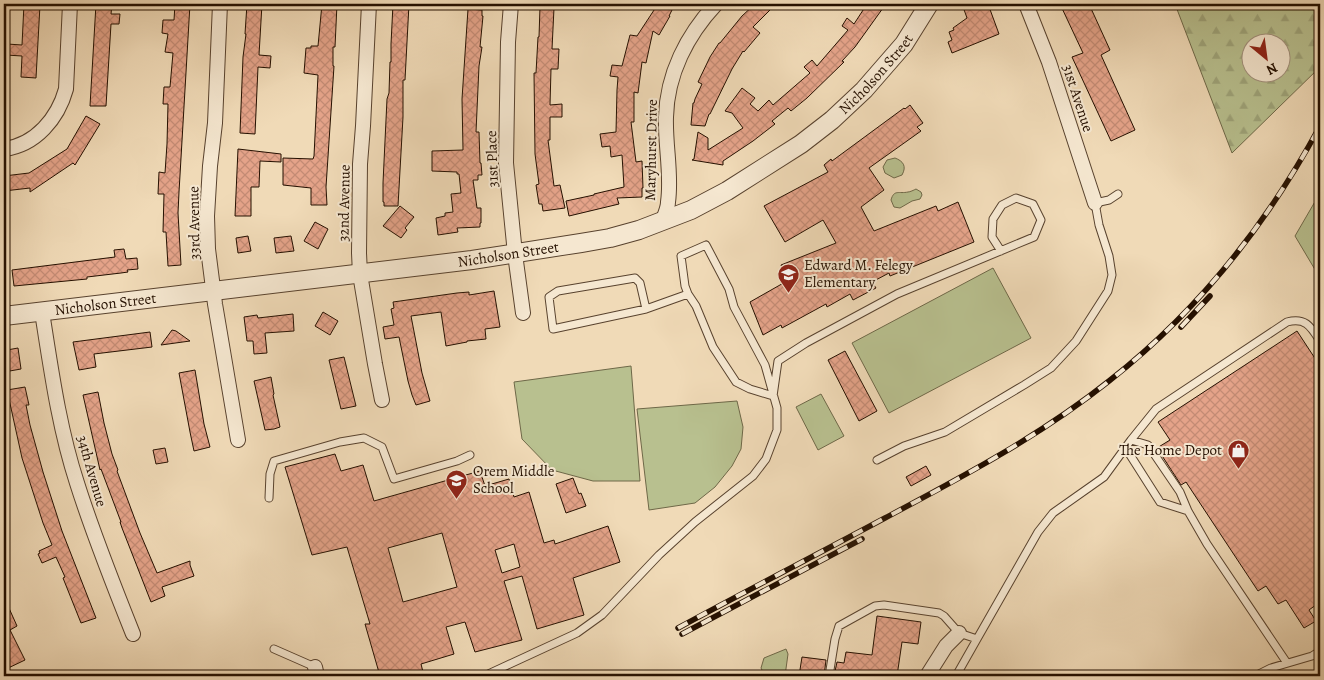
<svg xmlns="http://www.w3.org/2000/svg" width="1324" height="680" viewBox="0 0 1324 680" font-family="Alegreya,serif">
  <style>
    .forest { fill: url(#forest-firs); stroke: #6e6848; fill-rule: evenodd }
    .park { fill: #b8c08f; stroke: #6e6848 }
    .building { fill: url(#building-cross-hatch); stroke: #251000; fill-rule: evenodd }
    .lines { fill: none; stroke-linecap: round; stroke-linejoin: round }
    .service-casing { stroke: #58422e; stroke-width: 9 }
    .minor-casing { stroke: #58422e; stroke-width: 16 }
    .tertiary-casing { stroke: #58422e; stroke-width: 20 }
    .service { stroke: #f5e7d0; stroke-width: 7 }
    .minor { stroke: #f5e7d0; stroke-width: 14 }
    .tertiary { stroke: #f5e7d0; stroke-width: 18 }
    .rail-casing { stroke: #251000; stroke-width: 5.5 }
    .rail { stroke: #f5e7d0; stroke-width: 4; stroke-dasharray: 11; stroke-linecap: butt }
    .labels { text-anchor: middle; dominant-baseline: central; stroke-width: 4; stroke-linejoin: round; paint-order: stroke }
    .street-label { font-size: 15px; fill: #251000; stroke: #f5e7d0 }
    .poi-label { font-size: 15px; fill: #251000; stroke: #f5e7d0; text-anchor: start }
  </style>
  <defs>
    <pattern id="forest-firs" width="22" height="20" patternUnits="userSpaceOnUse" patternTransform="scale(1.25)"><rect width="22" height="20" fill="#b8c08f"/><path d="M5 1l3.5 6h-7zM16 11l3.5 6h-7z" fill="#9ea47a"/></pattern>
    <pattern id="building-cross-hatch" width="8" height="8" patternUnits="userSpaceOnUse" patternTransform="scale(1.25)"><rect width="8" height="8" fill="#e4a389"/><path d="M0 0l8 8M0 8l8-8" fill="none" stroke="#c38b74"/></pattern>
  </defs>
  <rect width="100%" height="100%" fill="#f0dab7"/>
  <filter id="stains"><feTurbulence type="fractalNoise" baseFrequency=".004" numOctaves="4"/><feColorMatrix values="0 0 0 0 .2 0 0 0 0 .09 0 0 0 0 .02 0 0 0 .5 -.17"/></filter>
  <radialGradient id="worn" r=".72"><stop offset=".6" stop-color="#630" stop-opacity="0"/><stop offset="1" stop-color="#630" stop-opacity=".3"/></radialGradient>
  <!-- forest -->
  <path class="forest" d="M1175 4H1320V67L1232 153ZM1252 42H1282V72H1252Z"/>
  <!-- park -->
  <path class="park" d="M895 158C903 161 907 166 902 175L894 178 885 173 883 167 887 160Z
    M916 189 921 192 922 195 920 199 912 201 900 208 894 207 891 200C894 189 899 194 908 192 910 192 914 190 916 189Z
    M1320 193V278L1295 236Z
    M993 268 1031 338 889 413 852 343Z
    M631 366 640 481H593L552 470 522 439 514 382Z
    M821 394 844 436 818 450 796 407Z
    M737 401 743 427 741 449 732 466 715 487 695 503 649 510 637 409Z
    M786 649 788 654 785 676H765L761 668 764 658Z"/>
  <!-- building -->
  <path class="building" d="M24 4 40 5 36 78 21 77 22 56 6 55 7 44 22 45Z
    M96 4H112L111 14H120L119 24H111L106 106H90Z
    M175 4H190L179 192 178 213 181 265 168 266 166 232H163L164 194H158L159 172 165 173 167 144 168 104H163L164 87H170L173 53 165 52 168 34 162 33 163 20H174Z
    M247 4H262L259 55 271 56 270 68 258 67 255 134 240 133 243 57 246 34H245Z
    M322 4H337L335 47H333V66H334L326 187 327 205H311V188L283 185V158L313 159 314 156 318 75 304 73 306 48H311V46H318Z
    M393 4H409L405 80H403V117L398 206H384V202H383V183L387 99 389 93 390 62H391V44Z
    M658 4H675L669 16H670L659 35 653 31 646 63 642 62 638 93 634 92V122H631L636 162 642 161 643 188H642V197L617 198 619 204 569 216 566 201 594 195V194L624 187 622 155 611 157 610 146 602 147 600 134 616 132 617 90 618 77 610 76 612 65 622 66 630 35 637 36Z
    M755 4H764L770 10 753 27 760 33 744 52 743 51 732 69 710 114H709L705 126 691 125 693 103H694L695 99 702 84 698 82 710 57 719 43H720L742 16Z
    M867 4H877L883 8 855 47 842 61 844 62 807 98 791 111 788 108 772 121 775 124 753 141 723 161V165L692 160 694 159 698 132 708 138V150L743 128 732 113 725 111 742 88 755 98 750 104 758 111 769 100 773 105 810 73 804 67 812 60 817 66 848 30 842 26 847 18 854 24Z
    M962 4H988L999 34 952 53 948 42 952 40 949 32 954 30 953 28 967 18Z
    M1060 4H1089L1110 50 1101 55 1135 130 1111 141 1072 57 1083 53Z
    M540 7 554 8 552 49H559L558 69H551L550 105 562 104V117H550V140H548L554 186 560 185 565 208 543 211 542 204H539L536 185 539 184 535 154 534 73H536L538 37H539Z
    M468 9 482 10V16H483L480 47H482L479 66 476 132H479L480 163H481L482 175H478V180H473L477 208H481V223H480V227L457 228 458 232 438 235 436 218 445 216V213L453 212 451 194 461 193 459 174H457V172L432 171V151L463 150 462 99Z
    M910 105 923 123 917 127 921 131 869 168 884 190 861 207 874 231 936 206 938 211 958 202 974 242 890 276 889 273 872 282 876 288 853 300 850 294 827 307 826 304 782 328 781 325 763 335 750 302 787 281 781 265 836 243 823 220 785 242 764 206 828 172 824 165 831 159 832 161 904 108 905 109Z
    M86 116 100 124 75 165 73 163 30 192V188L4 191V176L29 173 67 149Z
    M238 149 281 154V162L260 161 259 187H251V216H235Z
    M400 206 414 217 405 228 407 230 401 238 383 226Z
    M315 222 328 229 318 249 304 241Z
    M248 236 251 251 238 253 236 238Z
    M291 236 294 251 276 253 274 238Z
    M124 249 126 259 137 258 138 269 127 270 128 272 121 273 87 277V279L14 286 12 270 115 257 114 250Z
    M494 291 500 327 485 329 486 339 467 341V342L446 346 441 312 411 316 422 373 430 401 416 405 412 395 408 381 399 337 385 339 383 327 394 325 391 309 394 308 393 302 457 293 469 292V295Z
    M323 312 338 321 330 335 315 326Z
    M293 314 294 331 265 333 267 353 254 354 253 341H247L244 317 257 315 258 318Z
    M172 330 176 331 190 341 161 345Z
    M1297 331 1320 366V602L1309 610 1316 621 1304 628 1286 600 1278 604 1266 586 1258 591 1186 482 1181 485 1157 448 1170 440 1158 422Z
    M150 332 152 347 94 354 96 367 79 370 73 342Z
    M18 348 21 369 4 372V353H7V350Z
    M845 351 877 411 859 421 828 360Z
    M344 357 356 406 341 409 329 360Z
    M195 370 204 424 210 447 194 451 190 432 179 373Z
    M271 377 274 394 273 395 280 427 274 429 265 430 254 381Z
    M25 387 29 405H26L30 425 43 472 62 531 96 618 81 623 63 578 65 577 56 557 42 563 38 554 40 553 39 551 52 545 43 523 22 458 7 390Z
    M98 392 104 423 112 454 118 470 117 471 140 533 157 573 190 561V565L194 576 162 587 165 596 151 602 122 528 120 522H121L101 469 100 470 83 395Z
    M165 448 168 462 156 464 153 450Z
    M335 454 341 471 363 465 374 501 480 471 485 486 509 479 514 497 529 492 544 543 554 540 555 544 608 526 620 562 573 578 584 615 537 629 522 576 504 581 522 640 475 652 465 622 446 627 454 654 421 664 424 676H380L365 624H370L347 547 312 555 285 467ZM442 533 457 587 403 602 388 548ZM514 544 520 567 502 573 495 550Z
    M926 466 931 475 911 486 906 477Z
    M573 478 579 494 581 493 586 506 566 513 556 484Z
    M4 597 17 626 10 630 25 660 4 670Z
    M877 616 921 622 918 644 902 642 897 676H834L837 662 844 663 846 652 872 655Z
    M802 657 826 660 824 676H799Z"/>
  <g class="lines">
    <defs>
      <path id="service" d="M688 294 696 306 713 347 736 382 750 389 773 396 778 361 806 343 897 294 1034 237 1041 220 1033 204 1016 198 1002 205 993 219 992 237 1001 251
        M1131 440 1148 445 1180 492 1188 511
        M1125 447 1160 502 1188 511 1207 544 1287 663
        M877 460 904 446 945 432 1024 385 1051 368 1076 341 1108 291 1112 275 1109 256 1099 225 1095 203 1109 200 1118 194
        M269 498 270 474 274 461 340 442 364 438 382 447 394 479 457 461 470 455
        M274 649 315 667
        M484 676 577 633 602 615 659 555 695 522 753 476 766 459 777 430V408L765 365 734 307 729 289 706 245 681 256 685 286 688 294 646 309 553 329 549 297 558 291 635 278 640 283 646 309
        M829 676 835 639 839 626 875 606 884 605 939 613 944 616 959 633 977 639 1038 532 1053 513 1104 477 1131 440 1156 409 1287 322C1306 317 1311 327 1320 341
        M956 676 977 639
        M1255 676 1271 668 1312 656 1320 651"/>
      <path id="minor" d="M220 4 215 123 210 166 207 216 208 249 215 304 238 440
        M369 4 363 126 360 164 359 253 360 274 375 364 382 400
        M511 4 508 42 506 163 515 254 523 313
        M1026 4 1049 62 1095 203
        M4 149C36 145 58 118 66 89L70 4
        M663 220C665 214 668 208 668 202 672 174 665 146 666 117 667 74 687 35 716 4
        M42 312C51 369 59 428 77 483 93 534 113 584 133 634
        M315 667 317 676
        M927 676 946 646 959 633"/>
      <g id="tertiary">
        <path id="s1" d="M4 316 472 260 581 243 610 238 639 230 691 210 727 191 801 144 832 120 864 90 904 44 929 4"/>
      </g>
    </defs>
    <!-- service casing -->
    <use href="#service" class="service-casing"/>
    <!-- minor casing -->
    <use href="#minor" class="minor-casing"/>
    <!-- tertiary casing -->
    <use href="#tertiary" class="tertiary-casing"/>
    <!-- service -->
    <use href="#service" class="service"/>
    <!-- minor -->
    <use href="#minor" class="minor"/>
    <!-- tertiary -->
    <use href="#tertiary" class="tertiary"/>
    <defs>
      <path id="rail" d="M1181 327 1210 296
        M678 628C746 591 816 555 885 518 962 477 1040 436 1109 381 1197 312 1267 224 1320 126
        M682 634 862 539"/>
    </defs>
    <!-- rail casing -->
    <use href="#rail" class="rail-casing"/>
    <!-- rail -->
    <use href="#rail" class="rail"/>
  </g>
  <!-- icons -->
  <defs>
    <symbol id="school-pin" viewBox="-11 -11 22 30"><path d="M0 17L-7.5 6A9.5 9.5 0 1 1 7.5 6Z" fill="#8f2418" stroke="#f5e7d0"/><path d="M0-5L7-2L0 1L-7-2ZM-4 1L0 2.5L4 1V4Q0 6-4 4Z" fill="#fff"/></symbol>
    <symbol id="shop-pin" viewBox="-11 -11 22 30"><path d="M0 17L-7.5 6A9.5 9.5 0 1 1 7.5 6Z" fill="#8f2418" stroke="#f5e7d0"/><path d="M-5-2.5h2.3a2.7 3.5 0 0 1 5.4 0H5L5.5 6h-11ZM-1.5-2.5h3a1.5 2.3 0 0 0-3 0Z" fill="#fff"/></symbol>
  </defs>
  <g fill-rule="evenodd">
    <use href="#school-pin" x="776" y="262" width="25" height="34"/>
    <use href="#shop-pin" x="1226" y="438" width="25" height="34"/>
    <use href="#school-pin" x="444" y="468" width="25" height="34"/>
  </g>
  <g class="labels">
    <!-- street labels -->
    <g class="street-label">
      <text stroke="none"><textPath href="#s1" startOffset="928">Nicholson Street</textPath></text>
      <text transform="translate(1078 98) rotate(72)">31st Avenue</text>
      <text transform="translate(651 150) rotate(-89)">Maryhurst Drive</text>
      <text transform="translate(492 159) rotate(-92)">31st Place</text>
      <text transform="translate(344 203) rotate(-89)">32nd Avenue</text>
      <text transform="translate(194 223) rotate(-91)">33rd Avenue</text>
      <text stroke="none"><textPath href="#s1" startOffset="508">Nicholson Street</textPath></text>
      <text stroke="none"><textPath href="#s1" startOffset="102">Nicholson Street</textPath></text>
      <text transform="translate(92 471) rotate(74)">34th Avenue</text>
    </g>
    <!-- poi labels -->
    <g class="poi-label">
      <text x="804" y="265">Edward M. Felegy<tspan x="804" dy="17">Elementary</tspan></text>
      <text x="1222" y="450" text-anchor="end">The Home Depot</text>
      <text x="473" y="471">Orem Middle<tspan x="473" dy="17">School</tspan></text>
    </g>
  </g>
  <!-- margin -->
  <rect width="1324" height="680" fill="none" stroke="#f0dab7" stroke-width="20"/>
  <rect x="5" y="5" width="1314" height="670" fill="none" stroke="#251000" stroke-width="2.5"/>
  <rect x="10" y="10" width="1304" height="660" fill="none" stroke="#251000"/>
  <!-- north arrow -->
  <g transform="translate(1266 58) rotate(151)"><circle r="24" fill="#f5e7d0" stroke="#a2917d"/>
  <path d="M0-4L9 19L0 12L-9 19Z" fill="#8f2418"/>
  <text y="-8" font-size="14" font-weight="bold" text-anchor="middle" fill="#251000">N</text>
  </g>
  <rect width="100%" height="100%" filter="url(#stains)"/>
  <rect width="100%" height="100%" fill="url(#worn)"/>
</svg>
